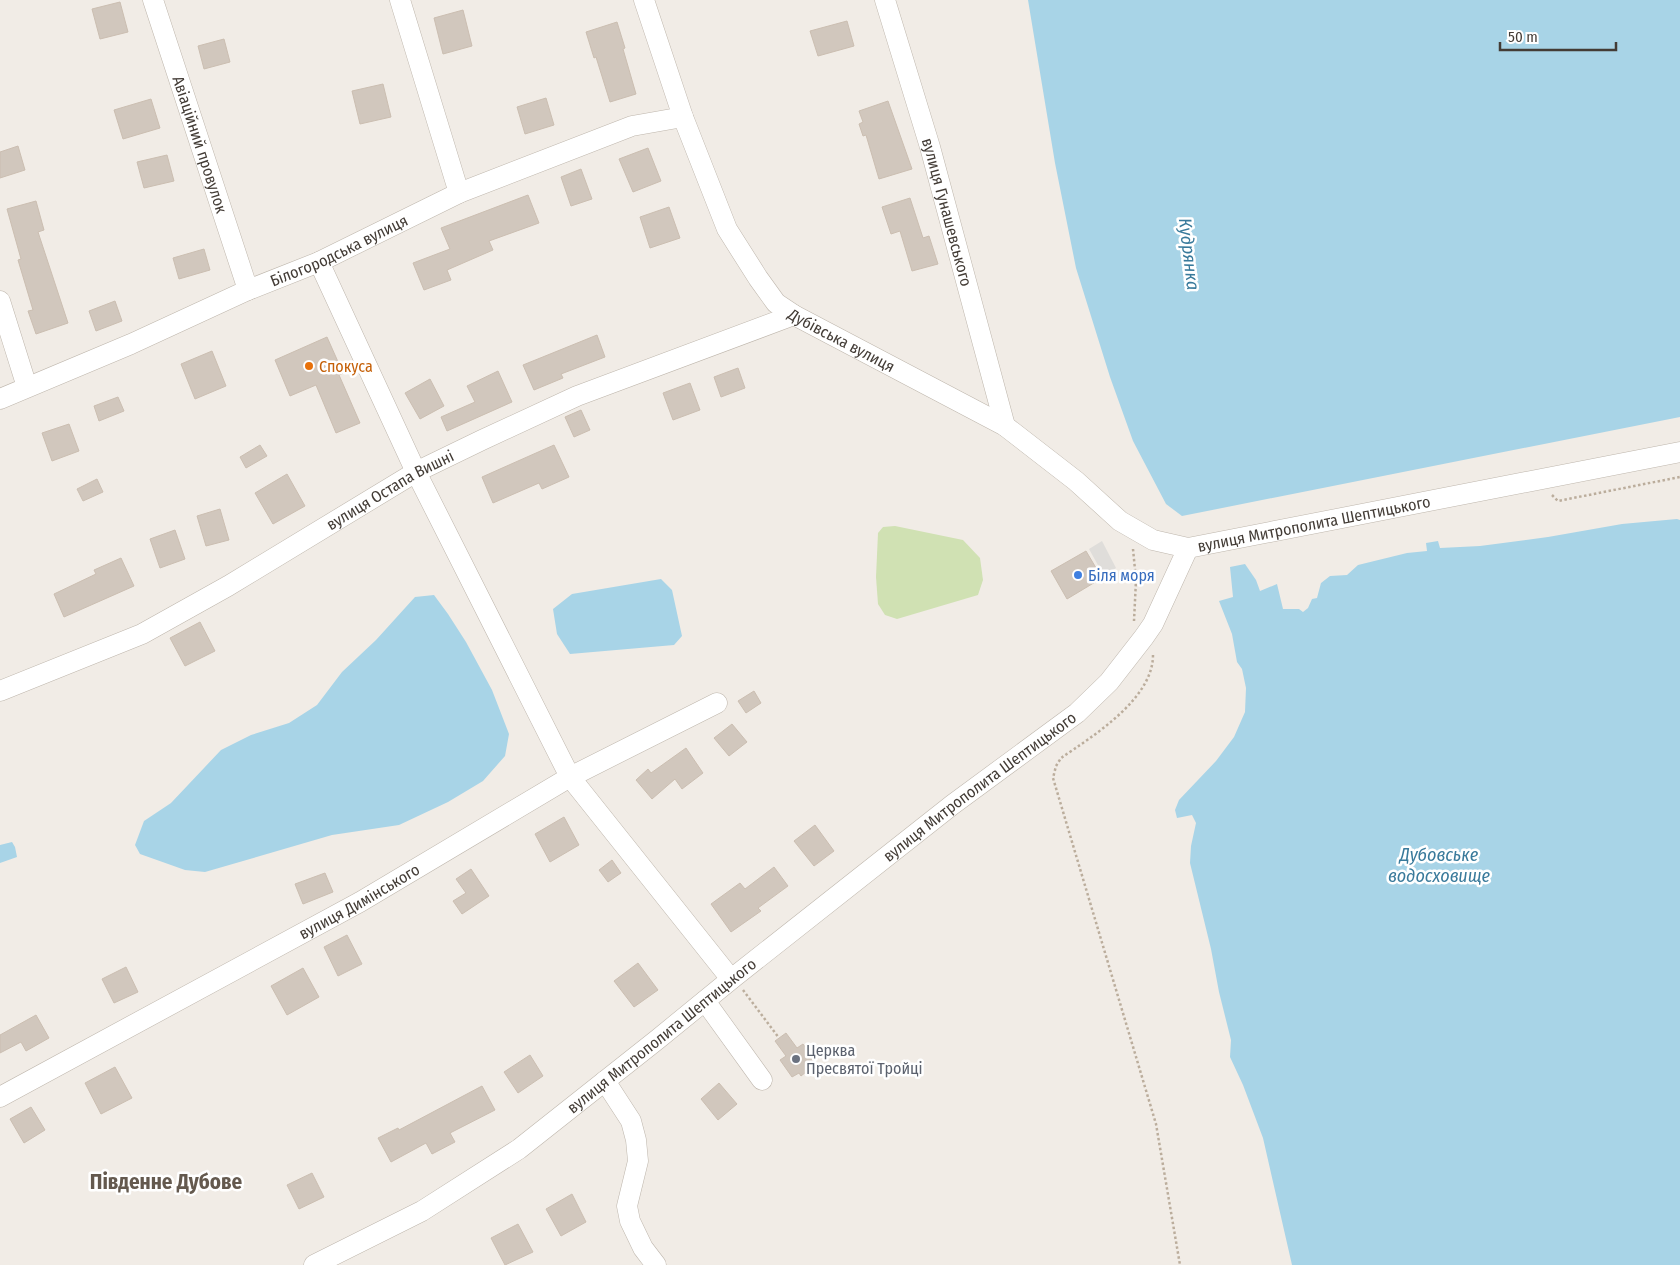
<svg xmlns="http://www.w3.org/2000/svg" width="1680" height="1265" viewBox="0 0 1680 1265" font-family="'Fira Sans Condensed',sans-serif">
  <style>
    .green { fill: #d0e1b3 }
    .parking { fill: #dfddda }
    .water { fill: #a8d4e7 }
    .building { fill: #d1c7bd; stroke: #cbbeb1 }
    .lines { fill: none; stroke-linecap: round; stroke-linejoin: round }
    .minor-casing { stroke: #beb6ac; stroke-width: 21 }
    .path { stroke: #bbad9c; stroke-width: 2.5; stroke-dasharray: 2.5 2.5; stroke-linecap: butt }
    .minor { stroke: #fff; stroke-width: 20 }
    .food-dot { fill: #e8710a; stroke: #fff; stroke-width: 2 }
    .shop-dot { fill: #3f7fe0; stroke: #fff; stroke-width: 2 }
    .worship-dot { fill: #6b7280; stroke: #fff; stroke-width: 2 }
    .labels { text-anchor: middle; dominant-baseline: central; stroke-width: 5; stroke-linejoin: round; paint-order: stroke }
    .street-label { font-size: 16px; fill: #433c36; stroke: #fff }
    .food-label { font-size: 16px; fill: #c56008; stroke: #fff; text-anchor: start }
    .shop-label { font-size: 16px; fill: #366cbe; stroke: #fff; text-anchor: start }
    .worship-label { font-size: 16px; fill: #5b616d; stroke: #fff; text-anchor: start }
    .water-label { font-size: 18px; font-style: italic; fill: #397a9b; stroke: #fff }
    .district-label { font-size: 21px; font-weight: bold; fill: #64594e; stroke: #fff }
  </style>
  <rect width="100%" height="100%" fill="#f1ece6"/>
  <!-- green -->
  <path class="green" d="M895 526 963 540 980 558 983 580 978 595 897 619 885 615 878 604 876 577 878 533 883 527Z"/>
  <!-- parking -->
  <path class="parking" d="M1102 541 1116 568 1104 576 1089 549Z"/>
  <!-- water -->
  <path class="water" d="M1028 0H1680V417L1182 516 1166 504 1133 441 1110 377 1076 268 1055 163Z
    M1677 519 1680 520V1265H1292L1263 1138 1243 1085 1230 1057 1231 1040 1219 992 1211 949 1190 863 1191 846 1196 823 1192 815 1177 818 1175 810 1179 800 1216 761 1234 737 1245 712 1246 688 1242 669 1237 662 1232 634 1219 601 1233 597 1230 567 1245 564 1256 580 1260 591 1277 584 1283 609H1299L1303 612 1308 608 1312 599 1317 598 1321 583 1330 576 1347 575 1358 565 1407 553 1427 551 1426 543 1438 541 1440 548 1480 546 1548 537 1622 524Z
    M661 579 672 590 682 636 674 645 570 654 557 634 553 609 572 594Z
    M434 595 448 614 466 642 492 690 509 734 505 756 483 781 448 802 399 825 332 835 205 872 185 870 140 854 135 845 144 821 171 803 221 750 251 735 289 723 317 705 342 672 376 640 415 597Z
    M12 842 15 847 17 857 0 863V845Z"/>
  <!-- building -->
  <path class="building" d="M120 2 128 32 100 39 92 9Z
    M463 10 472 46 443 54 434 18Z
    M847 21 854 46 818 56 810 31Z
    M617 22 625 48 623 49 636 94 610 102 596 57 594 58 586 32Z
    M224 39 230 62 204 69 198 46Z
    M383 84 391 117 360 124 352 91Z
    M546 98 554 125 525 134 517 107Z
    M151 99 160 128 123 139 114 110Z
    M888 101 912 169 879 179 866 135 863 136 859 124 863 122 859 111Z
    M18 146 25 170 0 178V152Z
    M648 148 661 181 633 192 619 159Z
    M167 155 174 181 144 188 137 162Z
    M581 169 592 199 571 206 561 177Z
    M528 195 539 223 489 241 493 250 447 270 451 280 424 290 413 263 450 249 441 228Z
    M910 198 923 238 929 236 938 264 912 271 900 231 891 234 882 207Z
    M36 201 44 230 38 232 68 323 36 334 28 311 33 310 18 260 21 259 7 209Z
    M669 207 680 238 650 248 640 217Z
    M204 249 210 270 179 279 173 258Z
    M115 301 122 321 96 331 89 311Z
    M597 335 605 357 561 374 563 378 534 390 523 365Z
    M327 337 343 373 339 375 360 423 336 433 316 385 290 396 275 360Z
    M212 351 226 386 195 399 181 364Z
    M738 368 745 388 721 397 714 377Z
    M498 371 512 402 447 431 441 417 475 402 467 386Z
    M430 379 444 406 420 419 405 393Z
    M690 383 700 410 673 420 663 393Z
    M118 397 124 411 99 421 94 406Z
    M581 410 590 430 574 437 565 417Z
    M69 424 79 451 52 461 42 433Z
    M260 445 267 456 246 468 240 457Z
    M554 445 569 477 542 489 539 483 493 503 482 477Z
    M287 474 305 506 273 524 255 493Z
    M97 479 103 492 83 501 77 489Z
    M220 509 229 540 206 546 197 516Z
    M175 530 185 559 160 568 150 539Z
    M1086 551 1102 578 1067 599 1051 571Z
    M121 558 134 586 64 617 54 594 96 574 94 570Z
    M200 622 215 651 185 666 170 638Z
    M754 691 761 703 746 713 738 701Z
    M732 724 747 742 729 756 714 738Z
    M686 748 703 773 682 789 675 779 652 799 636 780 648 769 651 773Z
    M564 817 579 845 550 862 535 834Z
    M815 825 834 851 814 866 794 841Z
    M612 860 621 873 608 882 599 870Z
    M774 867 788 886 758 908 761 911 731 932 711 904 740 883 745 889Z
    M471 869 489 896 462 914 453 901 466 893 456 879Z
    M325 873 333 892 303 904 295 884Z
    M347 935 362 964 338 976 324 947Z
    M638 963 658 990 634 1007 614 981Z
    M126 967 138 992 114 1003 102 979Z
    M303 968 319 997 287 1015 271 986Z
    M36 1015 49 1038 26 1051 21 1042 0 1053V1035Z
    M786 1033 797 1048 803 1044 815 1060 809 1065 811 1068 801 1076 799 1073 792 1077 780 1060 786 1056 775 1041Z
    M530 1055 543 1076 518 1093 504 1072Z
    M115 1067 132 1098 101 1114 85 1083Z
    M719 1083 737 1104 718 1120 701 1099Z
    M482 1086 495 1110 450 1133 455 1142 432 1154 426 1143 391 1162 378 1138 398 1128 399 1130Z
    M31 1107 45 1130 24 1143 10 1119Z
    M312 1173 324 1197 299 1209 287 1185Z
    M572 1194 586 1222 561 1236 546 1209Z
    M518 1224 533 1252 505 1265 491 1238Z"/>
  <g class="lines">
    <defs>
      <g id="minor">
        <path id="s1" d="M153 0 248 290"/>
        <path d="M400 0 459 193"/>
        <path id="s2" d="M644 0 683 117 727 229 758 278 776 303 794 315 1005 426 1076 481 1120 521 1153 540 1188 548 1680 452"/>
        <path id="s3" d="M885 0 930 147 1005 426"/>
        <path d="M319 262 416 472 570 777 731 979"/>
        <path d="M0 301 27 387"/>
        <path id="s4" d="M0 399 131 344 248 290 319 262 459 193 632 126 683 117"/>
        <path id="s5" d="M0 691 142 634 228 586 416 472 482 440 577 396 794 315"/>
        <path d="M705 1001 762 1080"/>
        <path d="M605 1081 631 1121 636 1140 638 1161 627 1206 630 1221 643 1248 656 1265"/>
        <path id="s6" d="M0 1097 360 902 570 777 717 703"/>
        <path id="s7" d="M314 1265 422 1211 519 1149 658 1039 734 977 952 805 1077 713 1109 682 1144 637 1153 624 1188 548"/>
      </g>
    </defs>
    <!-- minor casing -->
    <use href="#minor" class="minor-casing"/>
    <!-- path -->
    <path class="path" d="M1552 495 1558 501 1680 477
      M1133 549 1136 580 1134 621
      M1153 655C1153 699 1093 736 1061 758L1056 766 1053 778 1156 1124 1180 1265
      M743 990 779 1038"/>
    <!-- minor -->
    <use href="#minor" class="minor"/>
  </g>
  <!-- markers -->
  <circle class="food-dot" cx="309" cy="366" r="5"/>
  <circle class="shop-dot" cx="1078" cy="575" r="5"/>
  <circle class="worship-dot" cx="796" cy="1059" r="5"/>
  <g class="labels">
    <!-- street labels -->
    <g class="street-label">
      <text stroke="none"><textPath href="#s1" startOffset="152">Авіаційний провулок</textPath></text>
      <text stroke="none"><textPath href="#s3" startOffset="221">вулиця Гунашевського</textPath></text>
      <text stroke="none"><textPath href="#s4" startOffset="370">Білогородська вулиця</textPath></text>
      <text stroke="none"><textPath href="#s2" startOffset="408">Дубівська вулиця</textPath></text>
      <text stroke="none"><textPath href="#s5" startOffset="440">вулиця Остапа Вишні</textPath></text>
      <text stroke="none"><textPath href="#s2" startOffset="944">вулиця Митрополита Шептицького</textPath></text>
      <text stroke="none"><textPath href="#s7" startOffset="822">вулиця Митрополита Шептицького</textPath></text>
      <text stroke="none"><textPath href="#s6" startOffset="409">вулиця Димінського</textPath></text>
      <text stroke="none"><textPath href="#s7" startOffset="418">вулиця Митрополита Шептицького</textPath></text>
    </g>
    <!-- food labels -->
    <g class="food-label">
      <text x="319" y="366">Спокуса</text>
    </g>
    <!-- shop labels -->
    <g class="shop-label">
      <text x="1088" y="575">Біля моря</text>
    </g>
    <!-- worship labels -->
    <g class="worship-label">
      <text x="806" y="1050">Церква<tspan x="806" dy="18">Пресвятої Тройці</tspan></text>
    </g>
    <!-- water labels -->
    <g class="water-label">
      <text transform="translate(1189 254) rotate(83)">Кудрянка</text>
      <text x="1439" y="855">Дубовське<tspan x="1439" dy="21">водосховище</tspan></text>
    </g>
    <!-- district labels -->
    <g class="district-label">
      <text x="166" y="1182">Південне Дубове</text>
    </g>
  </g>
  <!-- scale -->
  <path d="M1500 42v8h116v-8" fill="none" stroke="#433c36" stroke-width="2.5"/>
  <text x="1508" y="42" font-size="15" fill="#433c36" stroke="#ffffff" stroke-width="4" paint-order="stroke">50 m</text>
</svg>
